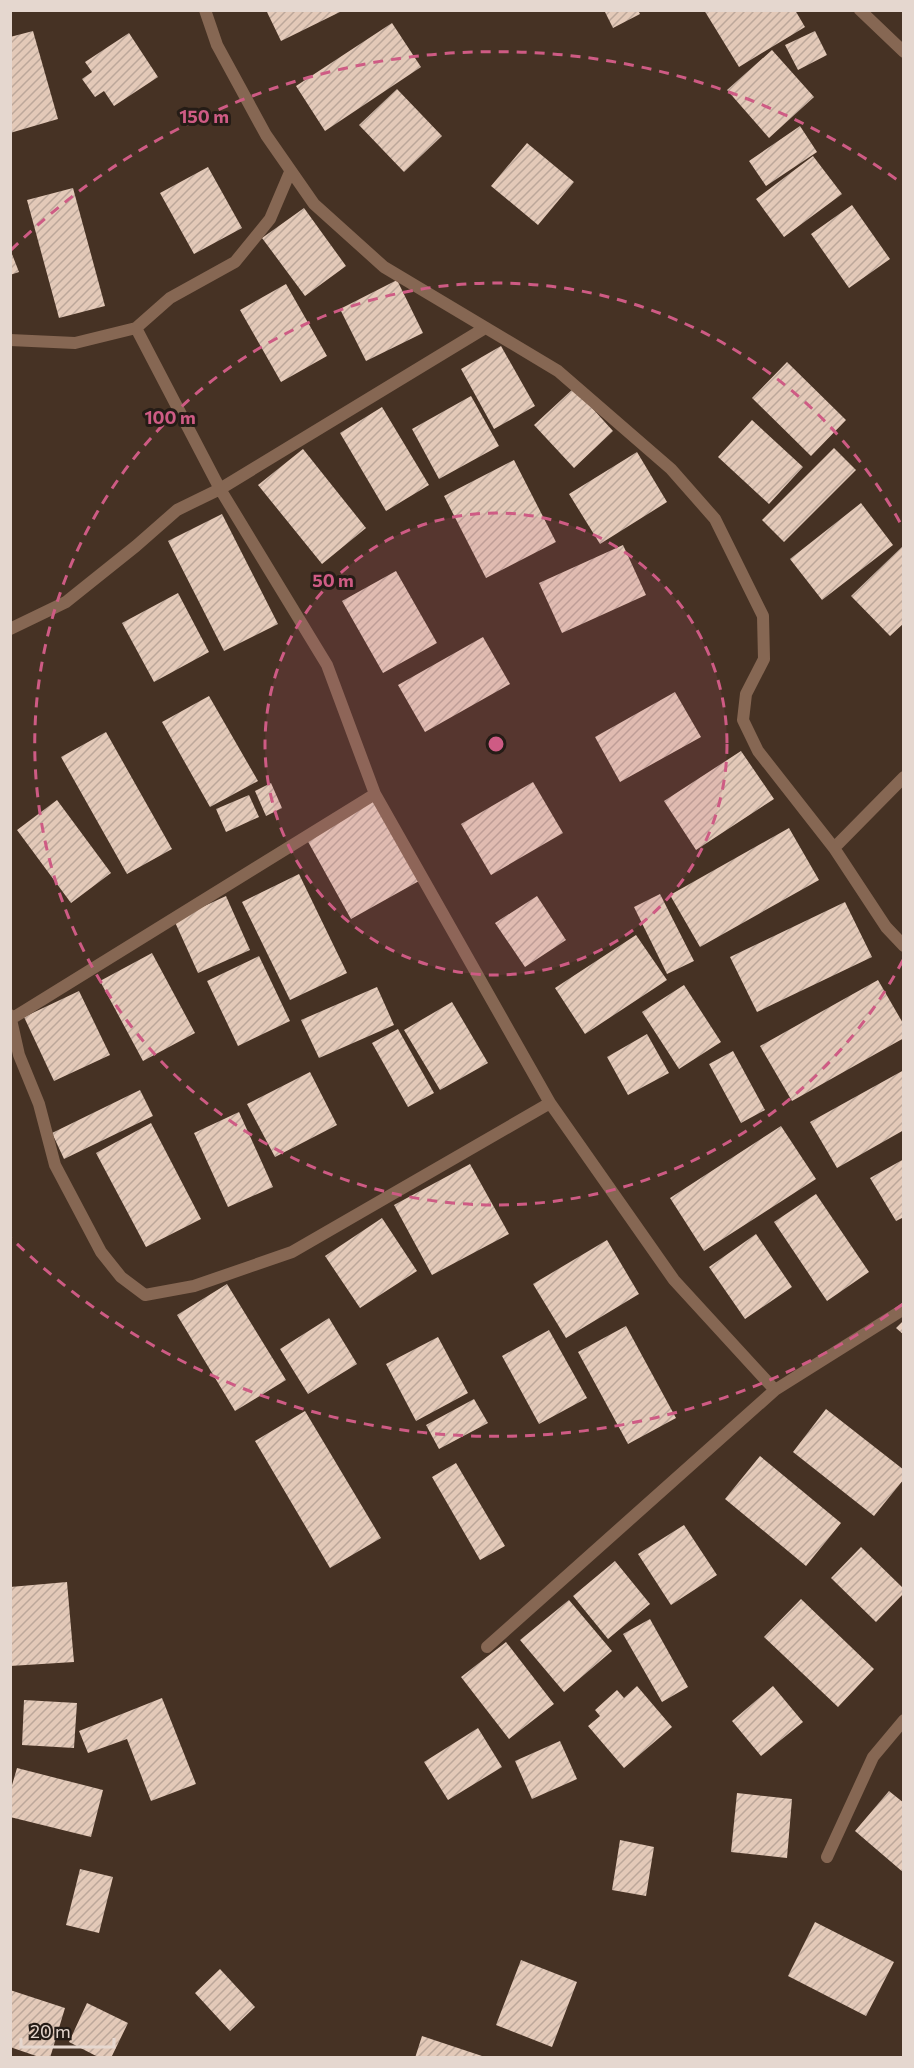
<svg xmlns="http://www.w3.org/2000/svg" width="914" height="2068" viewBox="0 0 914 2068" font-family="Commissioner,sans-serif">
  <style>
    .building { fill: url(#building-hatch) }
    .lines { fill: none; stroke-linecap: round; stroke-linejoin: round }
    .street { stroke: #866753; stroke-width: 12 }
    .ring { fill: none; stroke: #ce5b84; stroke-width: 3; stroke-dasharray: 10 8 }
    .centre { fill: #ce5b84; stroke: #251c16; stroke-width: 3 }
    .ring-label { font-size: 18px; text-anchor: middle; font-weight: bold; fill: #ce5b84; stroke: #251c16; stroke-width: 6; stroke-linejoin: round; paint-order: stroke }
  </style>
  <defs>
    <pattern id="building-hatch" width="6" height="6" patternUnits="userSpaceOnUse" patternTransform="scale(1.5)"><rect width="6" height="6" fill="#e3c9b8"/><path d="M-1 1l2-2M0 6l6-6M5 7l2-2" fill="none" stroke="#bca79a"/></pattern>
  </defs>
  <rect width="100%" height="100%" fill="#463224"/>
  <!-- building -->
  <path class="building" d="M266 10H344L281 41Z
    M604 10H638L640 14 613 28Z
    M704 10H795L805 27 739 67Z
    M392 23 421 67 325 131 296 86Z
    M33 31 58 119 10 133V37Z
    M815 31 827 55 798 70 785 45Z
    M129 33 158 77 114 106 104 91 95 97 82 79 92 72 85 62Z
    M772 50 814 97 769 138 727 90Z
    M397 89 442 136 404 172 359 125Z
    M800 126 817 152 766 186 749 161Z
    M527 143 574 182 538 225 491 186Z
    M813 156 842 194 784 237 756 199Z
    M208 167 242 228 194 254 160 193Z
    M73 188 105 306 59 318 27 200Z
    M852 205 890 259 849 288 811 234Z
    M304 208 346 266 305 296 262 238Z
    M10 249 19 272 10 275Z
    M397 280 423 333 366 361 340 309Z
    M286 284 327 356 281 382 240 310Z
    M501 346 535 406 494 429 461 369Z
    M787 362 846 420 811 456 752 398Z
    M574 388 613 431 574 468 534 425Z
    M471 396 499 446 439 479 412 429Z
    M382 407 429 485 386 511 340 433Z
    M752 420 803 467 769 504 718 457Z
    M834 448 856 470 784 542 762 520Z
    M303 449 366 528 322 564 258 485Z
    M637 452 667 502 600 544 569 494Z
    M514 460 556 542 486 578 444 496Z
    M861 503 893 545 822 600 790 559Z
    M222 514 278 624 224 651 168 541Z
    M623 545 646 595 562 633 539 583Z
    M904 545V623L890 636 851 596Z
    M396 571 437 643 383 673 342 601Z
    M178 593 209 652 154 682 122 623Z
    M483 637 510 684 425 732 398 685Z
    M675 692 701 737 620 782 595 737Z
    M209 696 258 781 210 807 162 722Z
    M106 732 172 849 127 874 61 757Z
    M741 751 774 799 696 850 664 801Z
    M533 782 563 833 491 875 461 824Z
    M271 783 282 808 266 816 255 791Z
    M249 795 259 817 226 832 216 809Z
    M57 800 111 873 71 903 17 830Z
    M374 800 419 881 351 919 306 838Z
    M789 828 819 880 700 947 670 895Z
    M299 874 347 973 290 1000 242 902Z
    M660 894 694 961 667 974 634 907Z
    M226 896 250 950 198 973 174 920Z
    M537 896 566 940 525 967 495 923Z
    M845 902 872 957 757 1012 730 957Z
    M636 935 667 980 585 1034 555 988Z
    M152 953 195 1033 143 1061 100 981Z
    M259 956 290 1021 238 1046 207 981Z
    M878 980 904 1025V1038L792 1101 760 1046Z
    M684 985 721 1042 679 1069 642 1012Z
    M377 987 394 1025 319 1058 301 1020Z
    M79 991 110 1055 54 1081 24 1017Z
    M452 1002 488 1063 440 1090 404 1030Z
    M398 1029 434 1093 408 1107 372 1043Z
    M647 1034 669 1073 628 1095 607 1057Z
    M733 1051 765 1110 741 1123 709 1064Z
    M904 1070V1130L837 1168 810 1122Z
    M310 1072 337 1125 275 1157 247 1104Z
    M140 1090 153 1116 64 1159 52 1133Z
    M239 1112 273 1187 228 1207 194 1133Z
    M151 1123 201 1219 146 1247 96 1153Z
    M781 1126 816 1179 704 1251 670 1198Z
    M904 1159V1217L896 1221 870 1178Z
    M470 1164 509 1234 432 1275 394 1205Z
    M816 1194 869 1272 827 1301 774 1222Z
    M382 1218 417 1271 360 1308 325 1256Z
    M756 1234 792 1287 745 1319 709 1267Z
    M607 1240 639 1294 566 1338 533 1284Z
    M227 1284 286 1380 235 1411 177 1315Z
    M329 1318 357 1364 308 1394 280 1349Z
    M904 1320V1335L896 1328Z
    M626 1326 676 1418 628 1444 578 1352Z
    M549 1330 587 1398 539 1424 502 1356Z
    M438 1337 468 1393 416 1421 386 1364Z
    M474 1399 488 1423 439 1449 426 1425Z
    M826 1409 904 1470V1479L874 1516 793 1452Z
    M305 1411 381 1538 330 1568 255 1441Z
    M760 1456 841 1523 806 1566 725 1499Z
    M456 1463 505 1546 480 1560 432 1477Z
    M684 1525 717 1575 671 1605 638 1554Z
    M861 1547 904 1589V1593L876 1622 831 1578Z
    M615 1561 650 1604 608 1639 573 1596Z
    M67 1582 74 1662 10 1666V1587Z
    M801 1599 874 1669 838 1707 764 1637Z
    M569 1600 612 1651 564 1692 520 1640Z
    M650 1619 688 1687 662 1702 623 1634Z
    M506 1642 554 1704 509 1739 461 1677Z
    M637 1686 672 1727 624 1768 588 1726 600 1716 595 1710 617 1690 624 1698Z
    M773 1686 803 1722 761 1756 732 1721Z
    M162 1698 196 1784 151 1801 127 1739 88 1753 79 1731Z
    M24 1700 77 1703 74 1748 22 1745Z
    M478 1728 502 1767 448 1800 424 1762Z
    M560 1741 577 1779 532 1799 515 1761Z
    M17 1768 103 1790 91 1837 10 1817V1792Z
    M889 1791 904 1803V1873L855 1831Z
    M737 1793 792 1799 787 1858 731 1852Z
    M620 1840 654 1847 646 1896 612 1890Z
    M80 1869 113 1877 99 1933 66 1925Z
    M815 1922 894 1962 866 2016 788 1976Z
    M521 1960 577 1982 552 2047 496 2025Z
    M220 1969 255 2007 230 2031 195 1993Z
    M10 1990 65 2008 50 2058H42L10 2047Z
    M87 2003 128 2023 111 2058H100L69 2042Z
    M422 2036 485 2057V2058H415Z"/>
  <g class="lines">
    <!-- street -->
    <path class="street" d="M205 10 217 45 266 135 314 204 384 267 558 371 671 469 715 519 763 616 764 659 746 694 743 720 758 751 834 848 886 927 904 946
      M860 10 904 52
      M136 328 220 489 327 665 375 794 550 1103 674 1280 775 1390
      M10 340 75 343 136 328 170 298 235 262 270 219 290 172
      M10 629 66 602 136 546 177 510 220 489 485 328
      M834 848 904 777
      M10 1015 19 1055 39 1104 55 1165 101 1252 121 1277 145 1295 194 1286 292 1252 550 1103
      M11 1019 375 794
      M487 1647 775 1390 904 1309
      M827 1857 873 1757 904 1720"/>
  </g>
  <!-- distance rings -->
  <circle cx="496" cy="744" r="231" fill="#ce5b84" fill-opacity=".12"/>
  <g class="ring">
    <circle cx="496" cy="744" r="231"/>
    <path d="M903 960A461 461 0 1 1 903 528"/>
    <path d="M903 1304A692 692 0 0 1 11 1238M11 250A692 692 0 0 1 903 184"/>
  </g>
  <circle cx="496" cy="744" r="9" class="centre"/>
  <g class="ring-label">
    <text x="204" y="123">150 m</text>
    <text x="170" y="424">100 m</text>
    <text x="333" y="587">50 m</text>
  </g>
  <!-- border -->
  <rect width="914" height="2068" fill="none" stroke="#e5d7cf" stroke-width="24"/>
  <!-- scale -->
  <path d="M21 2038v9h93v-9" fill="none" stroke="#e5d7cf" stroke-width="3"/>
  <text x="30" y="2038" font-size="18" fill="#e5d7cf" stroke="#251c16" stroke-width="4.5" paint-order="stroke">20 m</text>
</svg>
